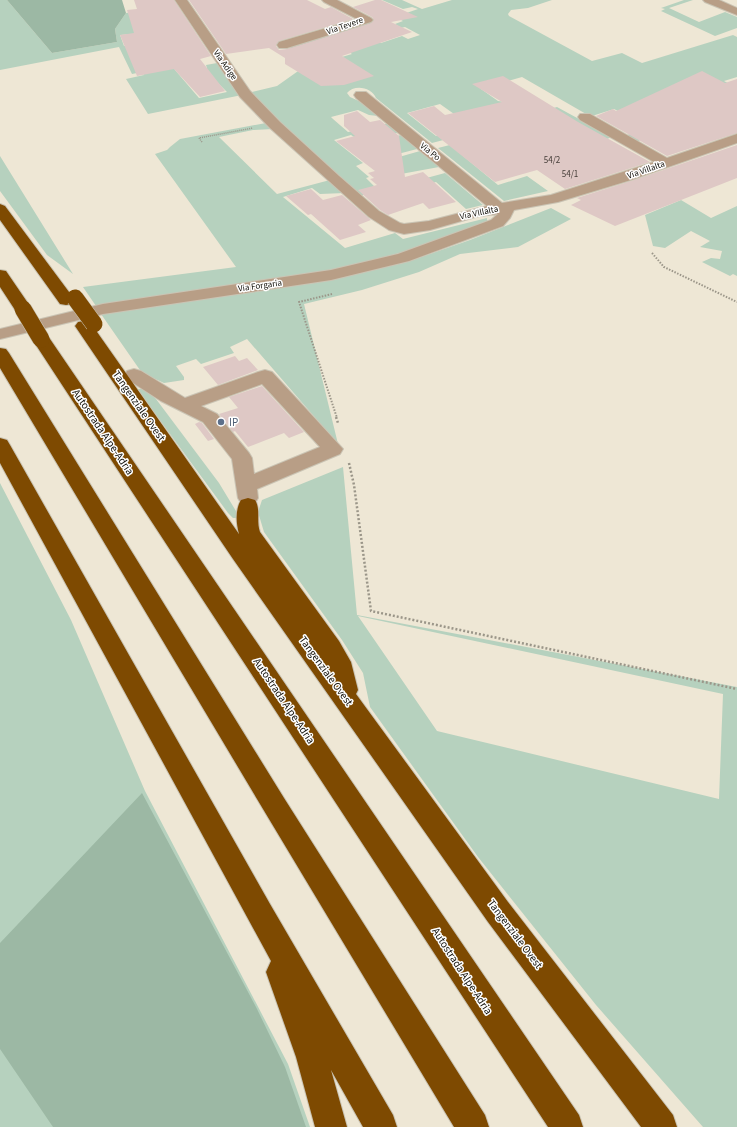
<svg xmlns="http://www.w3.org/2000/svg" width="737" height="1127" viewBox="0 0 737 1127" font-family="'Source Sans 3',sans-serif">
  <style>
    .green { fill: #b6d1be; fill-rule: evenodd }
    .forest { fill: #9cb8a4 }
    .building { fill: #dec8c5 }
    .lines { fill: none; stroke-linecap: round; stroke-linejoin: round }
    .minor-casing { stroke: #cac4b4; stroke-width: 2 }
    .highway-casing { stroke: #cac4b4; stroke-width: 2 }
    .path-far2 { stroke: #9b9689; stroke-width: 1.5; stroke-dasharray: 1 1; stroke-linecap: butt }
    .path-far1 { stroke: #9b9689; stroke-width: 2; stroke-dasharray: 1.5 1.5; stroke-linecap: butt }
    .path { stroke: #9b9689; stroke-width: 2.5; stroke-dasharray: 2 2; stroke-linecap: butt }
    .minor { fill: #b89e86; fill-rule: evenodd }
    .highway { fill: #7e4a01; fill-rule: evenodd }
    .highway-bridge-casing { stroke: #cac4b4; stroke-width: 18; stroke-linecap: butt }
    .highway-bridge { stroke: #7e4a01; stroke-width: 17 }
    .service-dot { fill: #5c6f8a; stroke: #fff; stroke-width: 1.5 }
    .labels { text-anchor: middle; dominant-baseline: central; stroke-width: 3; stroke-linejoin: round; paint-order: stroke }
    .far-street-label { font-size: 9px; fill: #100e08; stroke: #fff }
    .number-label { font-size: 9px; fill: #443c37 }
    .street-label { font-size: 11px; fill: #100e08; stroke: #fff }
    .service-label { font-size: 11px; fill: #4e5e75; stroke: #fff; text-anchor: start }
  </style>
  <rect width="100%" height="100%" fill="#eee7d5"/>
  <!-- green -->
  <path class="green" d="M0 0H7L52 53 117 42 115 29 126 13 178 8 144 33 120 35 124 46 132 45 167 54 175 70 199 98 227 92 215 80 197 70 207 68 206 65 217 63 242 95 148 114 126 79 144 75 142 72 132 74 119 47 0 70Z
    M382 0H402L422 9 452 0H552L528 8 511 10 508 14 509 16 592 61 622 53 642 63 733 35 737 37V77L724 81 737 88 657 133 636 142 625 136 634 132 630 117 614 109 592 116 593 118 522 77 481 89 498 101 550 109 557 107 612 137 597 143 463 156 498 185 527 176 548 191 504 201 438 148 485 136 440 104 407 113 436 136 461 130 466 134 432 143 376 98C372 87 354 84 347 93L350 97 361 102 378 116 369 115 358 110 331 117 333 119 348 132 368 128 374 124H387L398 133 357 139 351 135 334 140 363 163 356 166 369 177 366 178 376 188 361 196 248 93 277 86 301 69 352 54 342 47 295 49 287 47 372 22 361 33 381 43 402 36 408 39 420 35 405 27 401 28 395 24 403 21 395 17 418 9 412 7 403 9Z
    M684 0H693L669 8 699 22 725 12 737 17V28L715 36 661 11 665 9 661 8Z
    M266 123 273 129 253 130 219 137 277 194 330 180 345 193 320 194 312 188 283 197 345 248 395 233 403 239 487 218V222L400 253 330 271 96 306 83 287 236 267 155 154 167 150 170 147 180 139Z
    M401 135 417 149 394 155 378 141Z
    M420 151 439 167 401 174 385 161Z
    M0 156 73 274 47 255 0 191Z
    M445 173 483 205 466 209 436 182 420 187 419 180Z
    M681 200 711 218 737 206V276L733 274 730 276 702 262 711 258 720 259 722 251 700 247 710 241 691 231 665 248 653 246 645 215Z
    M551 208 571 219 518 247 460 254 419 272 362 290 304 304 338 444 247 339 230 347 234 353 201 364 196 359 176 366 184 377V380L164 383 142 373 101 314 334 279 407 262 470 240Z
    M137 389H145L156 399 219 483 239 516 237 518H233L228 513Z
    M343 467 357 615 737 687V1127H703L596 1005 478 857 370 707 363 673 342 640 264 532 258 512 262 500ZM358 616 723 694 719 799 437 731Z
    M0 483 71 620 145 791 288 1064 310 1127H0Z"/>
  <!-- forest -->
  <path class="forest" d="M7 0H122L126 13 115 29 117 42 52 53Z
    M142 793 257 1009 285 1067 306 1127H53L0 1049V943Z"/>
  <!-- building -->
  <path class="building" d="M134 0H174L211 56 200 59 225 91 200 97 174 69 137 76 120 35 134 33 127 10 137 9Z
    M189 0H307L325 9 331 7 353 19 279 41 276 46 279 50 287 49 371 23 374 20 372 17 353 7 375 0H381L418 17 391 22 412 32 342 56 374 76 344 85 321 86 285 64V58L269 48 226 54Z
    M702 71 725 83 737 79V133L667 156 596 116 613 109 616 111Z
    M503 76 578 122 650 162 565 189 537 170 495 182 408 113 434 106 445 115 502 102 472 84Z
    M357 111 370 122 380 120 399 136 405 177 423 172 456 202 429 209 423 203 388 215 380 210 358 190 377 185 370 179 374 178 368 173 375 171 336 141 355 136 344 126V115Z
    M737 145V178L615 226 571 205 581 200 577 198 631 181Z
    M311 189 323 200 342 195 371 220 358 225 366 232 340 240 311 214 308 215 286 196Z
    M235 356 239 361 247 358 258 370 218 385 203 367Z
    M262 386 304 432 289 438 284 433 248 447 235 431 233 432 219 414 238 408 229 397Z
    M199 422 202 423 214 439 208 441 195 424Z"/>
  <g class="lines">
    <defs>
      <path id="minor" d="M175 0H187L250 91 280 122 339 176 379 211 400 223 404 224 429 221 487 206 356 98 354 95 356 92H366L502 203 551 195 654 162 580 120 578 117 580 114H590L667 158 737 134V143L631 180 558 202 514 210 510 218 503 226 409 261 331 280 103 314 0 339V329L103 304 331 270 398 254 491 220 498 214 479 216 430 230 404 234 389 230 369 217 270 128 240 97Z
        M322 0H337L371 18 373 20 371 22 287 48H279L277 45 279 42 357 19 324 2Z
        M703 0H719L737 8V15L705 2Z
        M134 369 141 371 185 398 258 372 265 370 272 372 343 449 340 454 257 489 258 498 255 503 248 505 241 503 238 498 232 459 203 422 161 401 127 379 125 375 127 371ZM262 384 320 447 254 474 252 458 249 453 217 414 201 406Z"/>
      <path id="highway" d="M0 204 5 206 72 296 75 300 72 304 66 305 60 304 0 220Z
        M0 270 6 271 32 309 29 313 23 314 17 313 0 287Z
        M84 321 90 322 239 534C236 523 235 510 241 500L248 498 255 500C261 509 256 521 260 532L339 641 351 662 358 690 356 694 508 902 673 1115 677 1127H641L488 922 233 559 75 326 78 322Z
        M41 334 47 335 50 339 579 1115 583 1127H548L32 339 35 335Z
        M0 348 6 349 9 353 284 798 485 1115 489 1127H454L266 814 0 368Z
        M0 438 7 440 10 445 270 904 393 1115 397 1127H363L331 1070 347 1127H315L296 1057 266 972 271 961 0 463Z"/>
    </defs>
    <!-- minor casing -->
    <use href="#minor" class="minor-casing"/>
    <!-- highway casing -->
    <use href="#highway" class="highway-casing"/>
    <!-- path-far2 -->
    <path class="path-far2" d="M202 142 199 138 253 128"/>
    <!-- path-far1 -->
    <path class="path-far1" d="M652 253 664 267 737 302
      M332 294 299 302 337 418"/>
    <!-- path -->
    <path class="path" d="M336 417 338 423
      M349 463 354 485 371 611 737 689"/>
    <!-- minor -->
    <use href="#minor" class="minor"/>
    <!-- highway -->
    <use href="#highway" class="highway"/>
    <defs>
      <path id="highway-bridge" d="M75 298 94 324
        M23 309 41 339"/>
    </defs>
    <!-- highway-bridge casing -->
    <use href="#highway-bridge" class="highway-bridge-casing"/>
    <!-- highway-bridge -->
    <use href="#highway-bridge" class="highway-bridge"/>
  </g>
  <!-- markers -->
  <circle class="service-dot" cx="221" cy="422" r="4"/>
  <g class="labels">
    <!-- far-street labels -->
    <g class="far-street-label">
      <text transform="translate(345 26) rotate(-19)">Via Tevere</text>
      <text transform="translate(225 65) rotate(55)">Via Adige</text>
      <text transform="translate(430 152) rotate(39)">Via Po</text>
      <text transform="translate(646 170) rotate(-19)">Via Villalta</text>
      <text transform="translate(479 213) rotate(-12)">Via VIllalta</text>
      <text transform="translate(260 286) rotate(-8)">Via Forgaria</text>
    </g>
    <!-- number labels -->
    <g class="number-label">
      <text x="552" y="160">54/2</text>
      <text x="570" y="174">54/1</text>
    </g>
    <!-- street labels -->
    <g class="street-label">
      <text transform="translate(139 406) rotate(55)">Tangenziale Ovest</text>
      <text transform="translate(103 432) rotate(56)">Autostrada Alpe-Adria</text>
      <text transform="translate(326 671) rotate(54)">Tangenziale Ovest</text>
      <text transform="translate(284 701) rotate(56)">Autostrada Alpe-Adria</text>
      <text transform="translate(515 934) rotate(53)">Tangenziale Ovest</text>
      <text transform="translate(462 971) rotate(57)">Autostrada Alpe-Adria</text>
    </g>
    <!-- service labels -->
    <g class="service-label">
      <text x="229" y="422">IP</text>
    </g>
  </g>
</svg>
